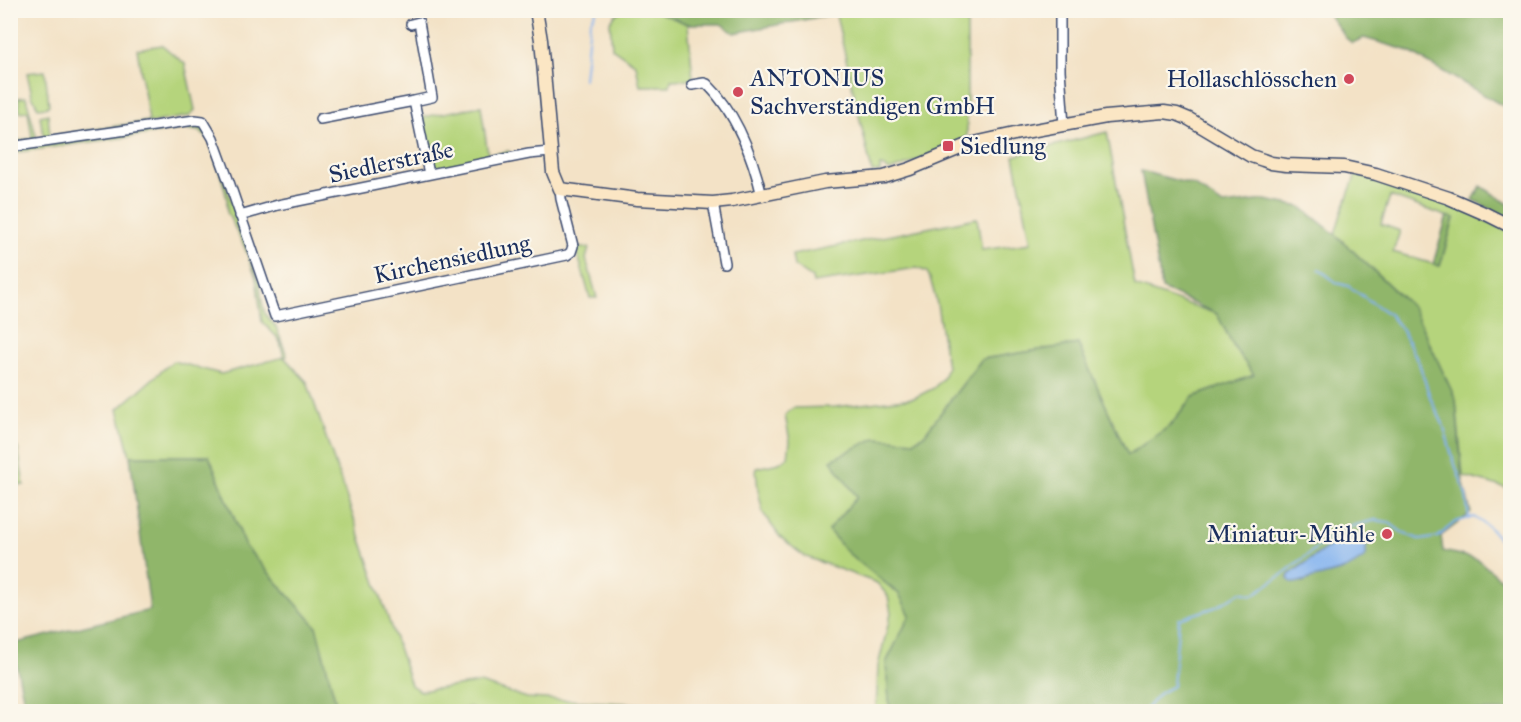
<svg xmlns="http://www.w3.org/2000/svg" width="1521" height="722" viewBox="0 0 1521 722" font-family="'IM FELL Great Primer',serif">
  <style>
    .green { fill: #b5d47b; stroke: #68826c; stroke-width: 1.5; fill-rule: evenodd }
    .forest { fill: #90b66b; stroke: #567264; stroke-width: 1.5; fill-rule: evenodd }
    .water { fill: #84b3ef; stroke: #5071a6; stroke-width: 1.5 }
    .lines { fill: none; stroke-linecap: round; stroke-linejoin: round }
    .stream { stroke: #84b3ef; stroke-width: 2 }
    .street-casing { stroke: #3b4a6e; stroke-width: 12 }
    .secondary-casing { stroke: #3b4a6e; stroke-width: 15 }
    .street { stroke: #fff; stroke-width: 9 }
    .secondary { stroke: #fbe6c4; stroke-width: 12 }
    .poi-dot { fill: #d1495b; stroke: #fbf7ec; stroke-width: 2 }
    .labels { text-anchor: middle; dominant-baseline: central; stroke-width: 4.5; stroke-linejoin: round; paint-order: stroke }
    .poi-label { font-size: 24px; fill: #1b2f5e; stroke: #fbf7ec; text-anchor: start }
    .street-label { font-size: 24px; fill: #1b2f5e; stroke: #fbf7ec }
  </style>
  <rect width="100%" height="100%" fill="#fbf7ec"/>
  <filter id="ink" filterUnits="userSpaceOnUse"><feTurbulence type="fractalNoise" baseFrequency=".0167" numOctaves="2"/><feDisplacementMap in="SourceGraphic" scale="12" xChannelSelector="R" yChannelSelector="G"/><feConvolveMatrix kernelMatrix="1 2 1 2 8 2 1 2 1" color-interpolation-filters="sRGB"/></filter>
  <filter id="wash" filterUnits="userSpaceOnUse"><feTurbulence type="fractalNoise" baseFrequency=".008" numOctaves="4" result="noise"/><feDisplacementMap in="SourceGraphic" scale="24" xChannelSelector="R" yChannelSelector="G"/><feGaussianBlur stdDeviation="1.35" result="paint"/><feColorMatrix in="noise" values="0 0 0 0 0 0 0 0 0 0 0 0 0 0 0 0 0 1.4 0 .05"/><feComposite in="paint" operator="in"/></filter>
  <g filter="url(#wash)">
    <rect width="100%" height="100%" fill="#f3e2c6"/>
    <!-- green -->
    <path class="green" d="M655 10 688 24 693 79 671 80 670 86H640L636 65 612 48 610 22 616 14 622 11Z
      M835 11H967V139L909 164 889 171 885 167 880 166V172H872Z
      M162 45 185 64 195 110 189 116 149 123 47 138 43 135 40 116 48 114 50 136 149 121 137 49Z
      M45 71 49 105 47 107 38 108 32 95 27 73Z
      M26 97 36 136 33 140 11 145V142L32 138 28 111 20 112 18 98Z
      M481 106 488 155 509 151V154L483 160 482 157 472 159 473 162 435 170 429 151 423 117Z
      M195 124 206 131 210 138 260 284 262 302 265 314 276 327 287 356 284 357 307 382 411 685 420 691 480 683 527 698 773 711 477 712 470 707 454 712 338 711 316 626 246 547 209 456H130L118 409 173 361 221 374 284 357 280 342 276 336 262 322 256 278 245 248 227 212V199L222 180 209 139 198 131 185 129 11 153 10 149Z
      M1107 132 1135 286 1217 314 1235 349 1255 375 1193 397 1171 425 1128 455 1078 344 982 359 924 435 914 441 875 438 832 461 857 497 848 553 899 594 910 615 886 663 890 711H876L878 666 891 613 888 596 877 583 804 556 780 537 763 513 758 490 756 468 779 463 788 457 790 441 785 415 793 408 835 407 914 398 934 388 943 378 947 367 937 304 930 278 927 272 917 268 813 283 812 278 794 266 792 255 977 218 982 250 1031 243 1014 156Z
      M1356 174 1389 182 1450 204 1510 232V489L1463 476 1456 401 1413 308 1335 234 1341 214ZM1390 196 1454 219 1440 266 1393 252 1400 231 1381 224Z
      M576 248H589L586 259 597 298H590Z
      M11 438 18 449 24 485H11Z"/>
    <!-- forest -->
    <path class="forest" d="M835 10 836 14 734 33 721 24H688L655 11Z
      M1326 11H1510V110L1406 50 1364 38 1352 43 1346 38Z
      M1141 171 1194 185 1223 205 1265 200 1301 207 1335 234 1413 308 1456 400 1462 476 1471 513 1441 536 1443 551 1477 559 1510 587V711H890L886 663 910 615 899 594 848 553 828 530 857 497 831 460 875 438 914 441 924 435 982 359 1078 344 1128 455 1171 425 1193 397 1254 375 1235 349 1217 314 1162 289ZM1349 533 1353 565 1341 571 1313 577 1304 582 1288 579 1289 575Z
      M1481 186 1510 205V219L1473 200Z
      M1447 216 1454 218 1440 266 1433 264Z
      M130 456H209L246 547 316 626 338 711H26L12 644 150 610Z"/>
    <!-- water -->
    <path class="water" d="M1349 532 1363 537 1366 545V556C1347 571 1339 571 1317 577 1308 579 1302 582 1293 583L1288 579 1289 575Z"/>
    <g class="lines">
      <!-- stream -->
      <path class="stream" d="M584 79 590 22 597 10
        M1319 269 1337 283 1348 286 1389 314 1402 330 1419 363 1430 397 1443 424 1453 459 1466 495 1469 519
        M1143 712 1160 693 1173 686 1179 619 1216 607 1241 592 1253 595 1283 574 1337 532 1349 527 1375 520 1388 522 1403 533 1421 540 1438 537 1455 522 1474 517 1490 528 1510 552"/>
    </g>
  </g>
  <g filter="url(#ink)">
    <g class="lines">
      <defs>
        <path id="street" d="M1060 10V70L1064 125
          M411 24 419 22 432 97 414 101
          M692 85 704 83 707 84C736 112 753 158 762 196
          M320 119 414 101 429 174
          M10 147 195 120 203 121 213 138 228 179 275 316 567 255 571 252 573 246 561 199 560 189
          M713 203 724 263
          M240 216 278 205 529 154 550 152"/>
        <path id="secondary" d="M536 10 541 40 553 172 560 189 637 199 713 203 732 201 825 182 884 177 910 169 970 144 1019 133 1106 117 1164 112 1177 114 1189 119 1251 156 1263 160 1271 163 1286 165 1344 167 1376 174 1449 198 1486 214 1510 226"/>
      </defs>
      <!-- street casing -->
      <use href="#street" class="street-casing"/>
      <!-- secondary casing -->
      <use href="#secondary" class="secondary-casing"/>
      <!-- street -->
      <use href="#street" class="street"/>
      <!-- secondary -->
      <use href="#secondary" class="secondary"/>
    </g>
  </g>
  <!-- markers -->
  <g class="poi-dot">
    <circle cx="1349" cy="79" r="6"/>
    <circle cx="738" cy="92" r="6"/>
    <rect x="942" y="140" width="12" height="12" rx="3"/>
    <circle cx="1387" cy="534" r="6"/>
  </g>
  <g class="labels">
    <!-- poi labels -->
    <g class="poi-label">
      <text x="750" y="78">ANTONIUS<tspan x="750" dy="28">Sachverständigen GmbH</tspan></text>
      <text x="1337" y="79" text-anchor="end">Hollaschlösschen</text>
      <text x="960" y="146">Siedlung</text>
      <text x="1375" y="534" text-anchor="end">Miniatur-Mühle</text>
    </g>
    <!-- street labels -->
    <g class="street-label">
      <text transform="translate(391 162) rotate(-12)">Siedlerstraße</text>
      <text transform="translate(452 259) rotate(-12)">Kirchensiedlung</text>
    </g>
  </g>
  <!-- margin -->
  <rect width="1521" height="722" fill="none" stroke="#fbf7ec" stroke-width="36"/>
</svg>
